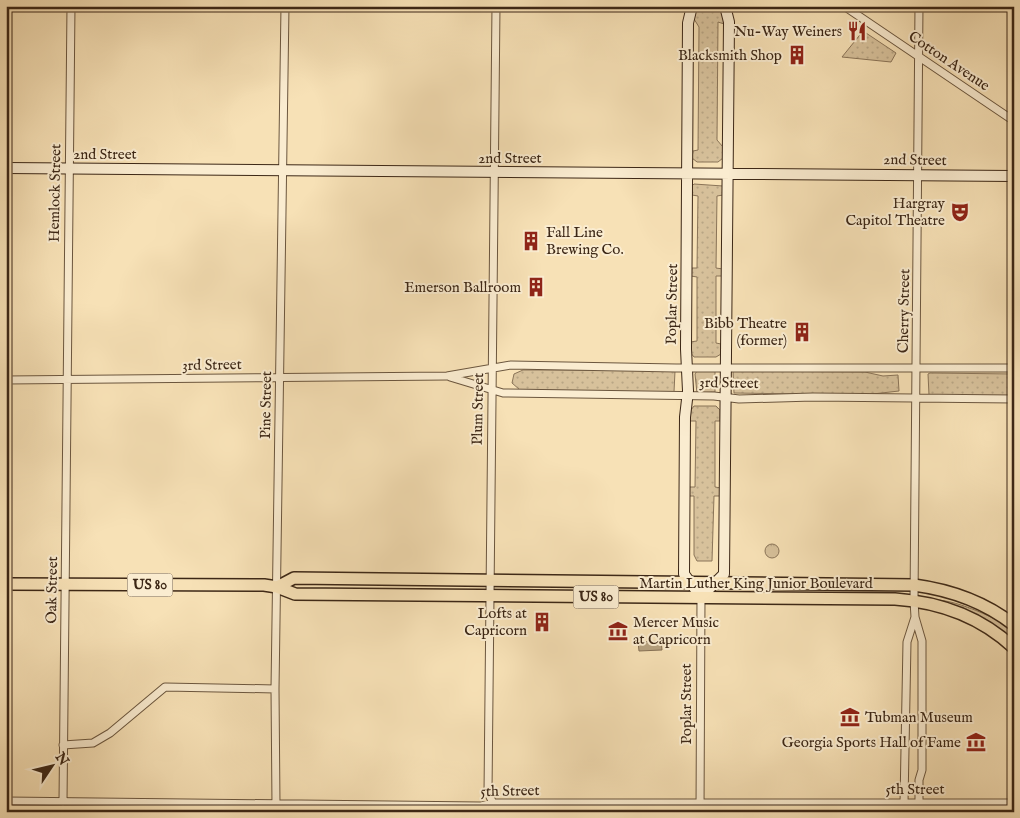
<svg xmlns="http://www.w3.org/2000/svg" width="1020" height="818" viewBox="0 0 1020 818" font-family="'IM FELL English',serif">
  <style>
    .grass { fill: url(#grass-tufts); stroke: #8a7458 }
    .park { fill: url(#park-dots); stroke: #8a7458 }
    .water { fill: #b7a280; stroke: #867156 }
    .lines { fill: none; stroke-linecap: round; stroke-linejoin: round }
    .street-casing { stroke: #6b563e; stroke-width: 9 }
    .secondary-casing { stroke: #3c2716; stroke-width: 12 }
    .primary-casing { stroke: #3c2716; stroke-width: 14 }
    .street { stroke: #faecd0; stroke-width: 7 }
    .secondary { stroke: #faecd0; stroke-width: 10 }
    .primary { stroke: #f7e1b6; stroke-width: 11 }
    .labels { text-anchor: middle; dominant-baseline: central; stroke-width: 4; stroke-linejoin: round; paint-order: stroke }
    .shield { fill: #faecd0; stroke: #75624e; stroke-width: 1 }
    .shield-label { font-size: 14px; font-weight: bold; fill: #3c2716 }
    .poi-label { font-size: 15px; fill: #3c2716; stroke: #faecd0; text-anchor: end }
    .street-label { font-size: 15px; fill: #3c2716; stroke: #faecd0 }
  </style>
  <defs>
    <pattern id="grass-tufts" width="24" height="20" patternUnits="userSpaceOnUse" patternTransform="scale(1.25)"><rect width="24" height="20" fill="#d7c19b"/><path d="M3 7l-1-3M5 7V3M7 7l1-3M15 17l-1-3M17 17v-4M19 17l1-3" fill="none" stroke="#b9a685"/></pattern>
    <pattern id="park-dots" width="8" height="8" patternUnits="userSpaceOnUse" patternTransform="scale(1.25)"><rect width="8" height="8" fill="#d7c19b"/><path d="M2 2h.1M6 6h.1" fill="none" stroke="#b9a685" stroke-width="1.8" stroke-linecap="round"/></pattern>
  </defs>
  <rect width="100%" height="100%" fill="#f7e1b6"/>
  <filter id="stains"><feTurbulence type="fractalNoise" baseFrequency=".004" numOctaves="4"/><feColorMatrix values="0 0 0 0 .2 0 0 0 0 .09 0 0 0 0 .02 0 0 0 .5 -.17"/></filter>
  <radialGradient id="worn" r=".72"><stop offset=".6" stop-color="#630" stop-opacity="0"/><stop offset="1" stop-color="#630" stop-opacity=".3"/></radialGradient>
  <!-- grass -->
  <path class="grass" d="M697 371H715V392L697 393 695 374Z
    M765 551a7 7 0 1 1 14 0a7 7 0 1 1-14 0Z
    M937 600C959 601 996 618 1014 630V641Z"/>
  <!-- park -->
  <path class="park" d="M697 6H721L724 24 718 22 717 140 723 147V158L718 162H697L692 158 693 151 698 150 699 27 694 19Z
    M863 31 896 53 891 62 842 57Z
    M694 184 723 186V195L717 196 716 268 723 269 722 276H716V343L721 344V354L716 357H694L690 352V342L697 341V277L691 276 692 268H697L698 196 692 195V186Z
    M598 368 675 371 674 392 520 390 512 383 514 374 523 370H587Z
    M733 371 865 372 883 376 898 375 899 391 864 395 734 393Z
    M930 373 1014 374V396L929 395 928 374Z
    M694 406H716L720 410V421H715V487L721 488 720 496H714L712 561H697L694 555V496H689V487H695L696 421H690L691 410Z"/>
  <!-- water -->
  <path class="water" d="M661 641 662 650 639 651 638 642Z"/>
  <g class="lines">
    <defs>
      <path id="street" d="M844 6 1014 121
        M450 377 503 393 714 396 739 399 813 397 1014 399
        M6 380 447 376 511 365 676 368H1014
        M63 745 93 743 110 733 165 687 275 689
        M6 801 481 806 493 803H1014
        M63 802 71 6
        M904 803 907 642 915 617
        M919 803V780L922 770V641L915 617 914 601 919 6
        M276 805 275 689 285 6
        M492 812 493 803 488 793 496 6
        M700 812 701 597"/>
      <path id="secondary" d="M692 6 688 23 686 349 688 391 685 417 684 574 701 597 724 574 729 22 725 6
        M6 168 1014 176"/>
      <path id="primary" d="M6 584 264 585 277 587 295 594 895 599C939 602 981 617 1014 648
        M277 587 294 578 914 585C951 590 985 602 1014 625"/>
    </defs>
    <!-- street casing -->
    <use href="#street" class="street-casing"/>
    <!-- secondary casing -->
    <use href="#secondary" class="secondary-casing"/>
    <!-- primary casing -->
    <use href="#primary" class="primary-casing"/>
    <!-- street -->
    <use href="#street" class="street"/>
    <!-- secondary -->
    <use href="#secondary" class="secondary"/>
    <!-- primary -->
    <use href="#primary" class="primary"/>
  </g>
  <!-- icons -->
  <defs>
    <symbol id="restaurant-bare" viewBox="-9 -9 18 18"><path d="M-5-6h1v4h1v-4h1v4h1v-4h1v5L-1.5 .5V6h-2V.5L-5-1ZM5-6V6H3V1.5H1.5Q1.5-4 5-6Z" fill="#8f2418" stroke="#faecd0" stroke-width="2.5" paint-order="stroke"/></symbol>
    <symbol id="building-bare" viewBox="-9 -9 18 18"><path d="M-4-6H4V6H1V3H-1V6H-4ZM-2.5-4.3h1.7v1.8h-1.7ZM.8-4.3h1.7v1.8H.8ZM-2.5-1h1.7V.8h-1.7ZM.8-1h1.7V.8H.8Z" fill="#8f2418" stroke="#faecd0" stroke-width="2.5" paint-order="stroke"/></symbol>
    <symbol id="theatre-bare" viewBox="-9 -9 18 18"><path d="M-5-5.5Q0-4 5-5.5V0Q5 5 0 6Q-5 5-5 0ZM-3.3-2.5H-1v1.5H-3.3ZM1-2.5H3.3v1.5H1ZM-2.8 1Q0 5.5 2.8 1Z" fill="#8f2418" stroke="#faecd0" stroke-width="2.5" paint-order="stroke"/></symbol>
    <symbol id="museum-bare" viewBox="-9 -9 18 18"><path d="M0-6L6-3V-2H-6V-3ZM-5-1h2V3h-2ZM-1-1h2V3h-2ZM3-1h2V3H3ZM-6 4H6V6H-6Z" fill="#8f2418" stroke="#faecd0" stroke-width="2.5" paint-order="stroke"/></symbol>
  </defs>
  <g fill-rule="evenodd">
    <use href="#restaurant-bare" x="843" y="17" width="28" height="28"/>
    <use href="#building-bare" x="783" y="41" width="28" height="28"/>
    <use href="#theatre-bare" x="946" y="198" width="28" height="28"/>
    <use href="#building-bare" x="517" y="227" width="28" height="28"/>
    <use href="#building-bare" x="522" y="273" width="28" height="28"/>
    <use href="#building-bare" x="788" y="318" width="28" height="28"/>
    <use href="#building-bare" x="528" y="608" width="28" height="28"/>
    <use href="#museum-bare" x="604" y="617" width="28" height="28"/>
    <use href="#museum-bare" x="836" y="703" width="28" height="28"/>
    <use href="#museum-bare" x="962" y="728" width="28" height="28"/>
  </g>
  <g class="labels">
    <!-- shield labels -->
    <g class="shield">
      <rect x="127.5" y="573.5" width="45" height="23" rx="4"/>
      <rect x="573.5" y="585.5" width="45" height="23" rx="4"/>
    </g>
    <g class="shield-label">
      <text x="150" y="585">US 80</text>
      <text x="596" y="597">US 80</text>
    </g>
    <!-- poi labels -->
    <g class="poi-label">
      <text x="842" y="31">Nu-Way Weiners</text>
      <text x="782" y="55">Blacksmith Shop</text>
      <text x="945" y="203">Hargray<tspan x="945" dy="17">Capitol Theatre</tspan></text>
      <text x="546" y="232" text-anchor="start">Fall Line<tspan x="546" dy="17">Brewing Co.</tspan></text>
      <text x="521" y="287">Emerson Ballroom</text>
      <text x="787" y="323">Bibb Theatre<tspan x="787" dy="17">(former)</tspan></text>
      <text x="527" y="613">Lofts at<tspan x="527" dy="17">Capricorn</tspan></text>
      <text x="633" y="622" text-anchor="start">Mercer Music<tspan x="633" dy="17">at Capricorn</tspan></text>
      <text x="865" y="717" text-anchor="start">Tubman Museum</text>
      <text x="961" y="742">Georgia Sports Hall of Fame</text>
    </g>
    <!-- street labels -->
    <g class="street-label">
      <text transform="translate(949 61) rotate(34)">Cotton Avenue</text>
      <text x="105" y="154">2nd Street</text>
      <text x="510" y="158">2nd Street</text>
      <text transform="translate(915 160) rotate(1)">2nd Street</text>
      <text transform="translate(55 193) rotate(-89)">Hemlock Street</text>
      <text transform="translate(672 304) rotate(-89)">Poplar Street</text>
      <text transform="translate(904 311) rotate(-89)">Cherry Street</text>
      <text transform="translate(212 365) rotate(-1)">3rd Street</text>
      <text transform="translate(729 383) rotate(1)">3rd Street</text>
      <text transform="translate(266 405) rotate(-89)">Pine Street</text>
      <text transform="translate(478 409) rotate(-89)">Plum Street</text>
      <text x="756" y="583">Martin Luther King Junior Boulevard</text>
      <text transform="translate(52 590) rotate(-89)">Oak Street</text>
      <text transform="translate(686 704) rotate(-90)">Poplar Street</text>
      <text x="915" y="789">5th Street</text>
      <text transform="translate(510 791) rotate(-1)">5th Street</text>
    </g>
  </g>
  <!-- margin -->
  <rect width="1020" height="818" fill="none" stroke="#f7e1b6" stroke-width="25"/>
  <rect x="8" y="8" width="1005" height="803" fill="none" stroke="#3c2716" stroke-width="2.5"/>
  <rect x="12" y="12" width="995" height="793" fill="none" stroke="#3c2716"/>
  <!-- north arrow -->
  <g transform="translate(52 766) rotate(55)" stroke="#faecd0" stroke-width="4" paint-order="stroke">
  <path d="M0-4L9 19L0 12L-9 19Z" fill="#3c2716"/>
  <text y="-8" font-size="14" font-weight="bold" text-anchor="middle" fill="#3c2716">N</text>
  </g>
  <rect width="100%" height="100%" filter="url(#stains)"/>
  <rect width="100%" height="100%" fill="url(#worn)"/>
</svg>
